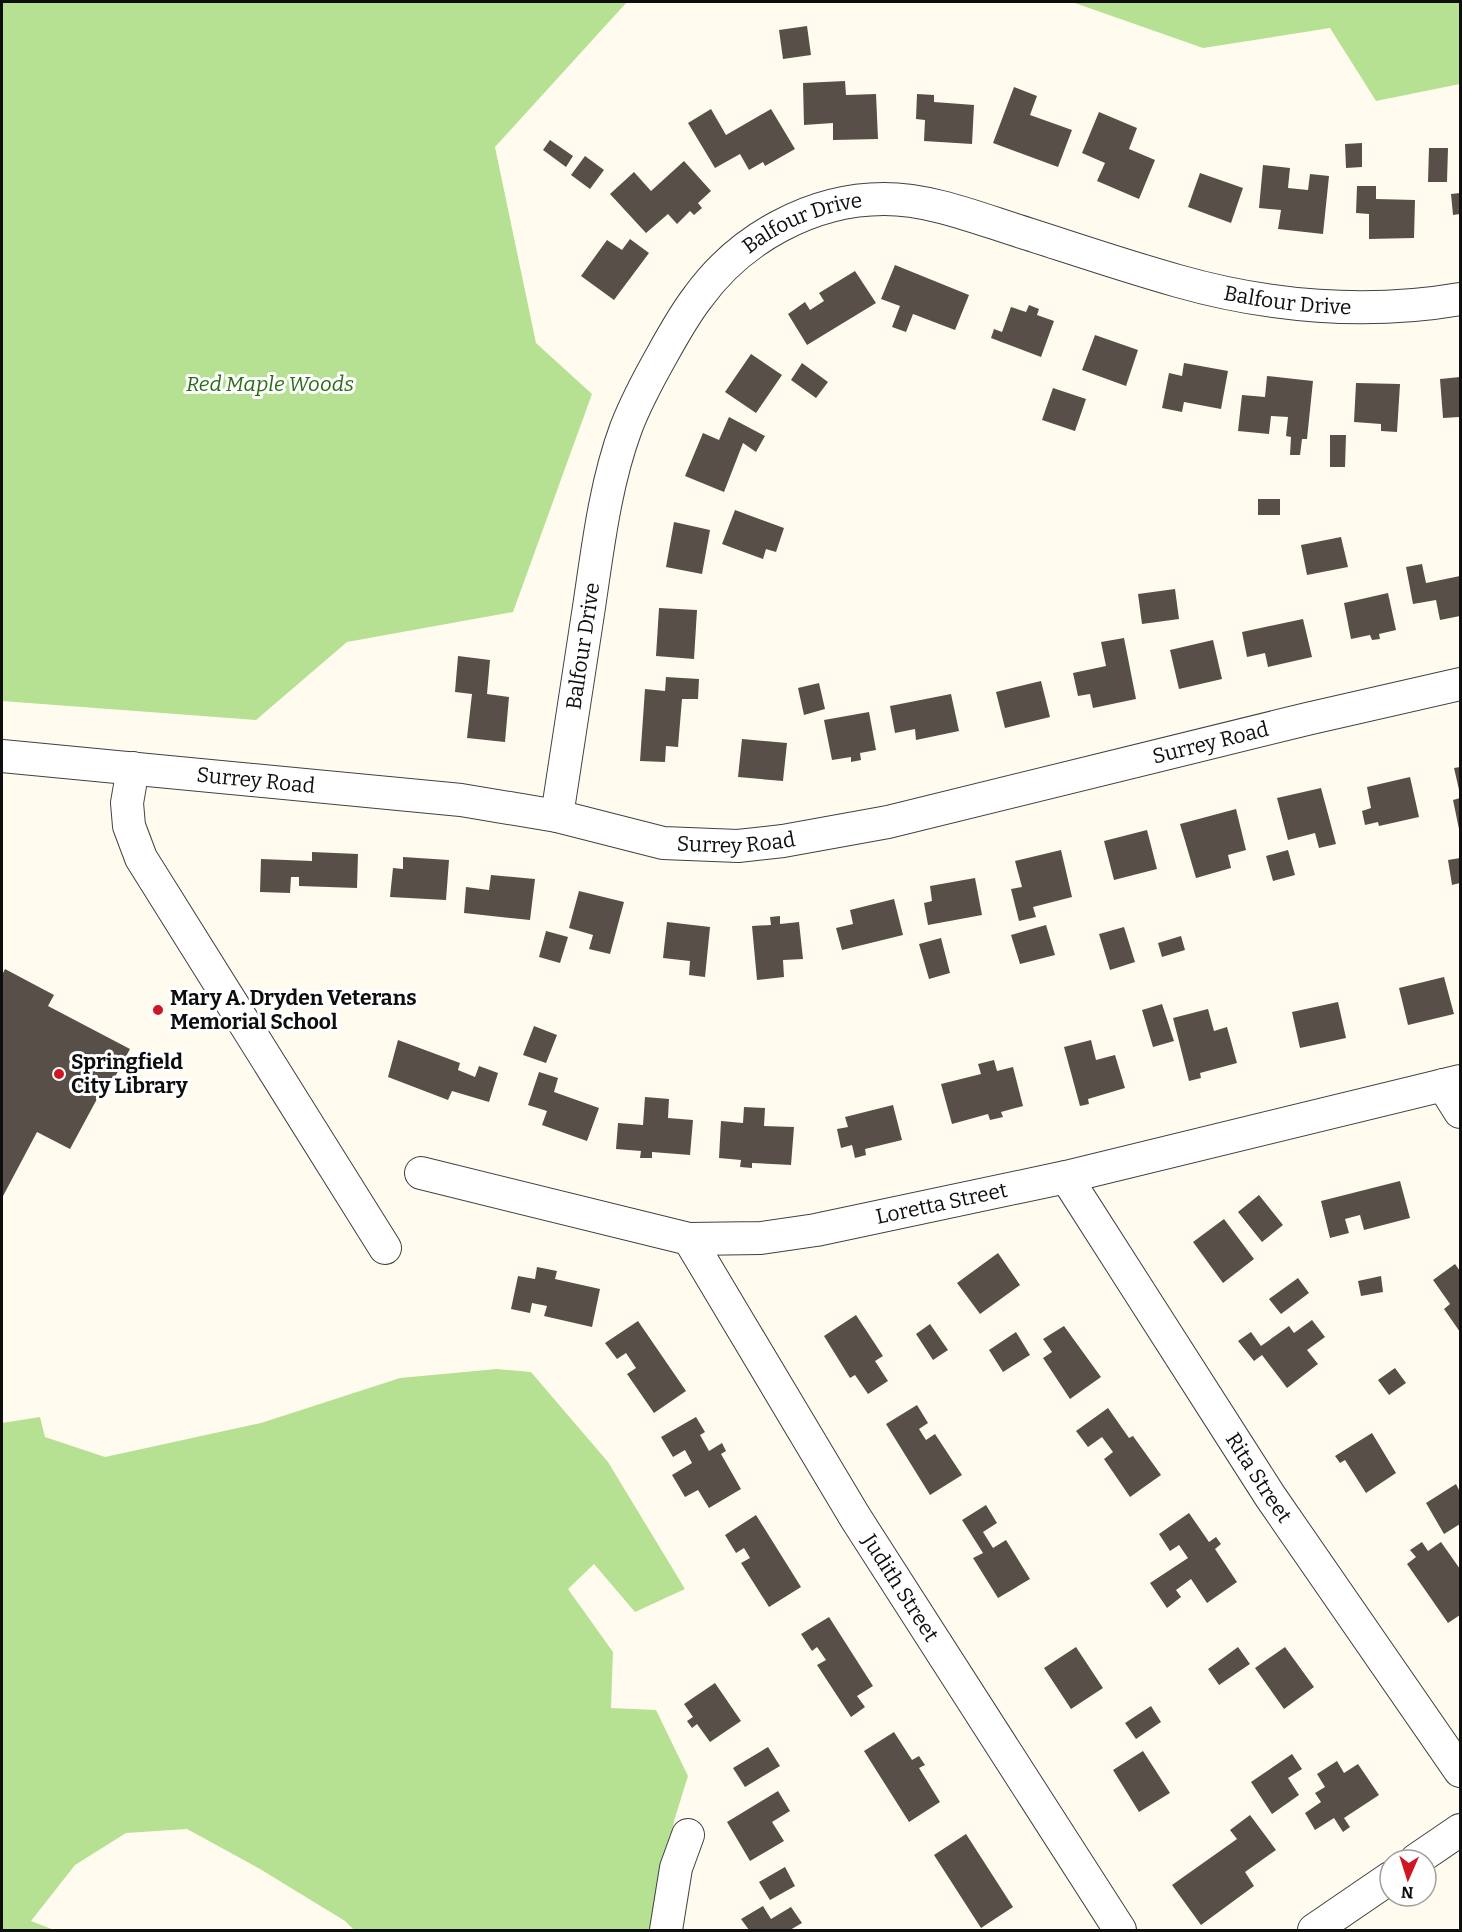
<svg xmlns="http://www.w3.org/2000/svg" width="1462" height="1932" viewBox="0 0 1462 1932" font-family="Bitter,serif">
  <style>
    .forest { fill: #b7e192 }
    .building { fill: #584f49 }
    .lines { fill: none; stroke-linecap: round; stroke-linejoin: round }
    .minor-casing { stroke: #414141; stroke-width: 34 }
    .minor { stroke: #fff; stroke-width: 32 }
    .poi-dot { fill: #ce1723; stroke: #fff; stroke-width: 2 }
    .labels { text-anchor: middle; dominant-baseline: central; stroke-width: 6; stroke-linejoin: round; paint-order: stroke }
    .street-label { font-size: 21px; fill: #0e0e0e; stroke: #fff }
    .park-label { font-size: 21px; font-style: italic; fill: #2a6d17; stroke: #fff }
    .poi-label { font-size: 21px; font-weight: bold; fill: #0e0e0e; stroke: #fff; text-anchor: start }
  </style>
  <rect width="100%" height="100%" fill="#fffcef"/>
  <!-- forest -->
  <path class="forest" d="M2 2H627L495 147 536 343 592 394 513 612 347 642 256 720 2 701Z
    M1072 2H1460V84L1376 101 1330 28 1203 48Z
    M497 1369 531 1372 608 1462 685 1589 635 1612 594 1564 568 1589 613 1652 611 1708 656 1710 688 1776 674 1821 658 1930H354L345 1921 260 1869 187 1829 126 1833 75 1865 31 1921 54 1930H2V1423L40 1417 45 1437 105 1457 261 1423 400 1378Z"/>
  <!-- building -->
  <path class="building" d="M807 26 811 55 783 59 779 30Z
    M845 81 846 95 876 94 878 139 833 140V123L804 125 803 83Z
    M1014 87 1037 96 1030 115 1072 130 1058 167 993 143Z
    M917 94 934 95V102L974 105 972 144 924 141 925 120 916 119Z
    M711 109 726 135 771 109 795 149 765 166 763 162 749 170 740 154 715 168 688 123Z
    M1099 112 1137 128 1129 149 1155 160 1139 199 1097 181 1105 163 1082 153Z
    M550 140 573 156 566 167 543 150Z
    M1362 143V167L1346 168 1345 144Z
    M1429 148H1448L1447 182H1428Z
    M585 156 604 170 590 189 571 175Z
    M684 161 711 191 698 203 702 208 694 215 690 211 677 224 668 214 646 233 610 194 634 172 651 191Z
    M1263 165 1290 168 1288 188 1308 190 1310 174 1329 176 1323 234 1278 229 1281 210 1259 208Z
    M1200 173 1243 188 1231 223 1188 207Z
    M1357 186H1376V199L1415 200 1414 238 1369 239V214L1356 213Z
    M1460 193V214L1453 215 1451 194Z
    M630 239 649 253 614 300 581 276 607 240 622 250Z
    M895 265 969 295 955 330 913 314 906 332 892 327 900 306 881 299Z
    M855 271 876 303 807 345 788 314 805 302 810 310 824 301 819 293Z
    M1029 305 1039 309 1037 315 1054 321 1041 357 991 338 994 329 1002 332 1011 307 1026 312Z
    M1095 335 1138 350 1126 386 1082 370Z
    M751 354 782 375 756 413 725 392Z
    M802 363 828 382 816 398 791 380Z
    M1184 363 1228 371 1221 409 1184 402 1182 412 1162 408 1169 373 1182 376Z
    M1267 376 1313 381 1307 439H1302L1300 455H1290L1291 437 1286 436 1288 417 1271 416 1269 434 1238 431 1242 395 1265 397Z
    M1460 377V417L1443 418 1440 379Z
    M1356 383 1400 384 1397 432 1381 431V424L1354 422Z
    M1053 388 1086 399 1075 431 1042 420Z
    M729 417 765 436 756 452 743 443 724 492 685 476 703 433 719 440Z
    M1330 435H1346L1345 467H1330Z
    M1258 499H1280V515H1258Z
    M735 510 784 528 776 552 766 549 763 559 722 544Z
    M674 522 710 530 702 574 666 567Z
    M1341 537 1348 567 1307 575 1301 545Z
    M1422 564 1426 583 1460 576V616L1440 620 1436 600 1413 604 1406 567Z
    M1175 589 1179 619 1142 624 1138 594Z
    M1388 593 1396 630 1379 634 1380 639 1372 640 1370 635 1351 639 1344 603Z
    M659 608 697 610 694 659 656 656Z
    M1303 619 1312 657 1268 667 1265 653 1247 657 1242 632Z
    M1124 638 1136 699 1093 708 1090 694 1078 696 1073 673 1106 666 1101 642Z
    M1213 640 1222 679 1179 689 1170 650Z
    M458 656 490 660 487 694 509 697 505 742 467 738 472 694 455 692Z
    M666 677 699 679 698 699H682L678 747 666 746 665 762 640 761 645 689 665 691Z
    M1041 681 1050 717 1005 728 996 692Z
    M819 683 825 709 804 715 798 688Z
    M951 694 959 731 916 740 915 729 895 733 890 706Z
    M869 712 876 750 860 753 861 760 851 762V757L832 760 824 720Z
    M742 739 787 743 783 781 738 777Z
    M1460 767V794L1454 768Z
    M1410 777 1419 817 1379 826 1378 822 1365 825 1362 811 1371 808 1367 787Z
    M1321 788 1336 844 1319 848 1315 833 1288 840 1277 798Z
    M1460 798V828L1459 829 1453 800Z
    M1236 809 1246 850 1228 855 1231 868 1196 878 1180 824Z
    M1147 830 1157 869 1114 880 1104 841Z
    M1061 850 1072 897 1033 907 1036 917 1019 921 1011 889 1022 887 1015 861Z
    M1288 850 1295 875 1273 881 1266 856Z
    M312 852 358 854 357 888 299 886V877H291L290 893 260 892 261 859 312 861Z
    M403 857 449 860 446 900 390 897 393 868 403 869Z
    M1460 858V883L1452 885 1448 860Z
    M491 875 535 879 530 920 464 913 466 887 489 890Z
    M975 878 982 915 928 925 924 903 932 901 930 886Z
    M579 891 624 902 610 954 589 949 593 935 569 928Z
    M894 899 903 935 842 950 836 928 853 924 850 910Z
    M780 916V924L799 922 803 959 783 960 784 977 757 980 752 926 771 925 770 917Z
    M667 922 710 927 705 977 689 975 690 961 663 958Z
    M1046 925 1055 955 1020 964 1011 935Z
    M1124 927 1135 962 1110 970 1099 934Z
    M546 931 568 937 560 963 539 957Z
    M1181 936 1185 950 1162 957 1158 943Z
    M941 938 950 973 929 979 919 944Z
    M5 969 54 995 48 1006 130 1049 102 1101 97 1099 70 1149 37 1132 2 1198V975Z
    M1444 977 1454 1014 1408 1025 1399 988Z
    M1338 1002 1346 1038 1300 1048 1292 1012Z
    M1162 1004 1174 1041 1153 1047 1142 1010Z
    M1208 1009 1214 1031 1227 1027 1237 1063 1200 1073 1201 1078 1189 1081 1173 1018Z
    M534 1026 557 1035 546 1063 523 1055Z
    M398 1040 460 1063 458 1070 475 1077 479 1066 498 1073 489 1102 452 1091 448 1100 388 1077Z
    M1091 1040 1096 1060 1115 1055 1125 1088 1088 1099 1089 1104 1080 1106 1064 1047Z
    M994 1060 997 1071 1013 1067 1023 1106 1001 1112 1003 1117 990 1120 988 1114 952 1124 941 1084 981 1074 978 1064Z
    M539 1072 558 1078 554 1092 599 1108 587 1141 542 1125 547 1111 528 1105Z
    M645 1097 669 1099 668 1118 693 1120 690 1155 652 1152V1158H640L641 1151 616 1149 618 1123 643 1125Z
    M893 1105 902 1140 865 1149 866 1155 855 1158 852 1145 841 1148 837 1129 848 1127 845 1117Z
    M744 1107 765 1108 764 1126 794 1127 791 1165 752 1163V1168L740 1167 741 1160 719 1158 721 1121 743 1123Z
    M1400 1181 1410 1218 1364 1230 1360 1215 1345 1219 1349 1233 1330 1238 1321 1201Z
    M1259 1195 1283 1225 1262 1242 1238 1212Z
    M1224 1219 1254 1259 1223 1283 1193 1242Z
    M998 1253 1020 1285 980 1314 957 1283Z
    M1455 1264 1460 1271V1332L1444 1309 1450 1304 1433 1280Z
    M537 1267 557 1271 555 1279 600 1289 592 1327 544 1316 547 1306 532 1303 530 1313 511 1309 518 1276 535 1279Z
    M1381 1276 1383 1292 1361 1296 1358 1281Z
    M1298 1278 1309 1293 1281 1314 1269 1299Z
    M856 1315 883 1356 875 1361 888 1381 868 1394 855 1375 850 1378 824 1336Z
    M1312 1320 1325 1337 1307 1350 1318 1364 1287 1388 1262 1355 1254 1361 1238 1341 1251 1332 1261 1346 1289 1326 1294 1333Z
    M638 1321 686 1391 654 1413 627 1374 636 1368 626 1353 617 1359 605 1343Z
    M930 1324 948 1350 933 1360 916 1334Z
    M1064 1326 1101 1377 1070 1399 1043 1358 1052 1352 1043 1339Z
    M1016 1332 1030 1355 1003 1372 989 1350Z
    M1395 1368 1406 1383 1389 1395 1378 1380Z
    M917 1405 928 1423 919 1429 926 1440 935 1434 962 1475 930 1495 886 1424Z
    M1108 1408 1129 1438 1133 1436 1161 1475 1130 1497 1104 1459 1113 1452 1102 1437 1088 1447 1076 1431Z
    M696 1417 705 1432 700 1435 709 1451 722 1443 726 1451 721 1454 741 1489 709 1508 698 1490 685 1497 672 1475 692 1463 685 1450 673 1457 661 1437Z
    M1372 1433 1396 1473 1366 1493 1345 1460 1340 1463 1335 1456Z
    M1456 1484 1460 1492V1524L1444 1534 1426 1503Z
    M986 1505 997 1523 983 1532 993 1548 1006 1540 1030 1579 998 1598 973 1558 983 1553 962 1520Z
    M1189 1513 1209 1542 1216 1537 1221 1544 1215 1549 1237 1582 1207 1603 1191 1579 1176 1590 1181 1597 1167 1608 1150 1583 1188 1558 1179 1545 1170 1551 1159 1534Z
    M756 1515 801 1587 769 1607 741 1563 750 1558 744 1548 736 1553 725 1535Z
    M1422 1542 1428 1551 1441 1542 1460 1569V1615L1448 1623 1407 1564 1416 1557 1410 1550Z
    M829 1617 873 1686 857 1696 865 1707 851 1717 817 1665 826 1660 817 1647 812 1651 801 1634Z
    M1076 1647 1103 1688 1071 1709 1044 1668Z
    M1238 1647 1250 1664 1219 1685 1208 1669Z
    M1285 1647 1314 1687 1284 1709 1255 1668Z
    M715 1683 741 1721 710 1742 697 1724 692 1728 687 1721 693 1717 684 1704Z
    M1151 1706 1161 1722 1136 1739 1125 1723Z
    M894 1732 912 1760 919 1756 925 1765 919 1768 940 1802 909 1822 864 1751Z
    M768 1747 780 1766 745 1787 733 1768Z
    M1143 1751 1170 1793 1139 1812 1113 1770Z
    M1292 1754 1302 1769 1288 1778 1299 1795 1272 1814 1251 1782Z
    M1337 1761 1344 1773 1358 1764 1379 1795 1344 1818 1350 1827 1343 1832 1334 1818 1315 1830 1305 1813 1321 1802 1315 1793 1325 1787 1317 1774Z
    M778 1791 790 1811 772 1822 784 1841 750 1861 727 1822Z
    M1250 1815 1276 1850 1245 1872 1254 1886 1201 1925 1172 1885 1237 1839 1230 1830Z
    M966 1834 1013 1907 981 1928 934 1855Z
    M785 1867 795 1886 770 1900 759 1882Z
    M763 1906 771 1919 791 1907 802 1923 790 1930H749L741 1919Z"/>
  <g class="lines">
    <defs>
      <g id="minor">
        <path id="s1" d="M2 756 461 800 557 816 663 843 738 846 783 841 888 822 1307 719 1460 684"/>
        <path d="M133 768 127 803 129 826 141 858 385 1248"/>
        <path id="s2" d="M557 816C568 746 578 677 589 607 598 547 605 485 626 428 636 402 649 378 662 355 673 335 684 315 698 297 740 239 811 199 884 199 933 199 982 220 1028 234 1078 250 1128 267 1178 281 1269 307 1367 315 1460 299"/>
        <path d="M1443 1085 1460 1112"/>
        <path id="s3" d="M421 1173 689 1239 761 1238 816 1230 1066 1177 1460 1081"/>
        <path id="s4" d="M1066 1177 1270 1496 1460 1771"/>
        <path id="s5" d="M689 1239 855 1517 1120 1930"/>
        <path d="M1416 1860 1460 1830"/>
        <path d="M666 1930 676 1868 688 1835"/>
        <path d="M1314 1930 1390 1878"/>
      </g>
    </defs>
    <!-- minor casing -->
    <use href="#minor" class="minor-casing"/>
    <!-- minor -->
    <use href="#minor" class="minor"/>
  </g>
  <!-- markers -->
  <g class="poi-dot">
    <circle cx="158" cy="1010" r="6"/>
    <circle cx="59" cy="1074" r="6"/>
  </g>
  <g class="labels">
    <!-- street labels -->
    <g class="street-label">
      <text stroke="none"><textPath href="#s2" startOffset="676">Balfour Drive</textPath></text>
      <text stroke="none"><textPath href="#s2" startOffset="1180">Balfour Drive</textPath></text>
      <text stroke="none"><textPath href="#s2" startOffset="172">Balfour Drive</textPath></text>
      <text stroke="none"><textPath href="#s1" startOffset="1227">Surrey Road</textPath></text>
      <text stroke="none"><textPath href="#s1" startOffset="255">Surrey Road</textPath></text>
      <text stroke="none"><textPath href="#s1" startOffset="741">Surrey Road</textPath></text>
      <text stroke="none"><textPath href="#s3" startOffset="532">Loretta Street</textPath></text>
      <text stroke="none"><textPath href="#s4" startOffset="357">Rita Street</textPath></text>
      <text stroke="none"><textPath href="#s5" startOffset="408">Judith Street</textPath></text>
    </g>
    <!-- park labels -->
    <g class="park-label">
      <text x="270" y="384">Red Maple Woods</text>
    </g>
    <!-- poi labels -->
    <g class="poi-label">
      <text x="170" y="998">Mary A. Dryden Veterans<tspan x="170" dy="24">Memorial School</tspan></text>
      <text x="71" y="1062">Springfield<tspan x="71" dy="24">City Library</tspan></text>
    </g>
  </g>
  <!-- border -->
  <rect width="1462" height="1932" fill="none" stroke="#0e0e0e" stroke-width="6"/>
  <!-- north arrow -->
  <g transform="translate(1408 1878) rotate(183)"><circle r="28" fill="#ffffff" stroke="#9f9f9f" stroke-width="1.5"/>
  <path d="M0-4.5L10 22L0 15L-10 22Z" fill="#ce1723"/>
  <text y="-9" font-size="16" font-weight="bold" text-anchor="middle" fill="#0e0e0e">N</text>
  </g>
</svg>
